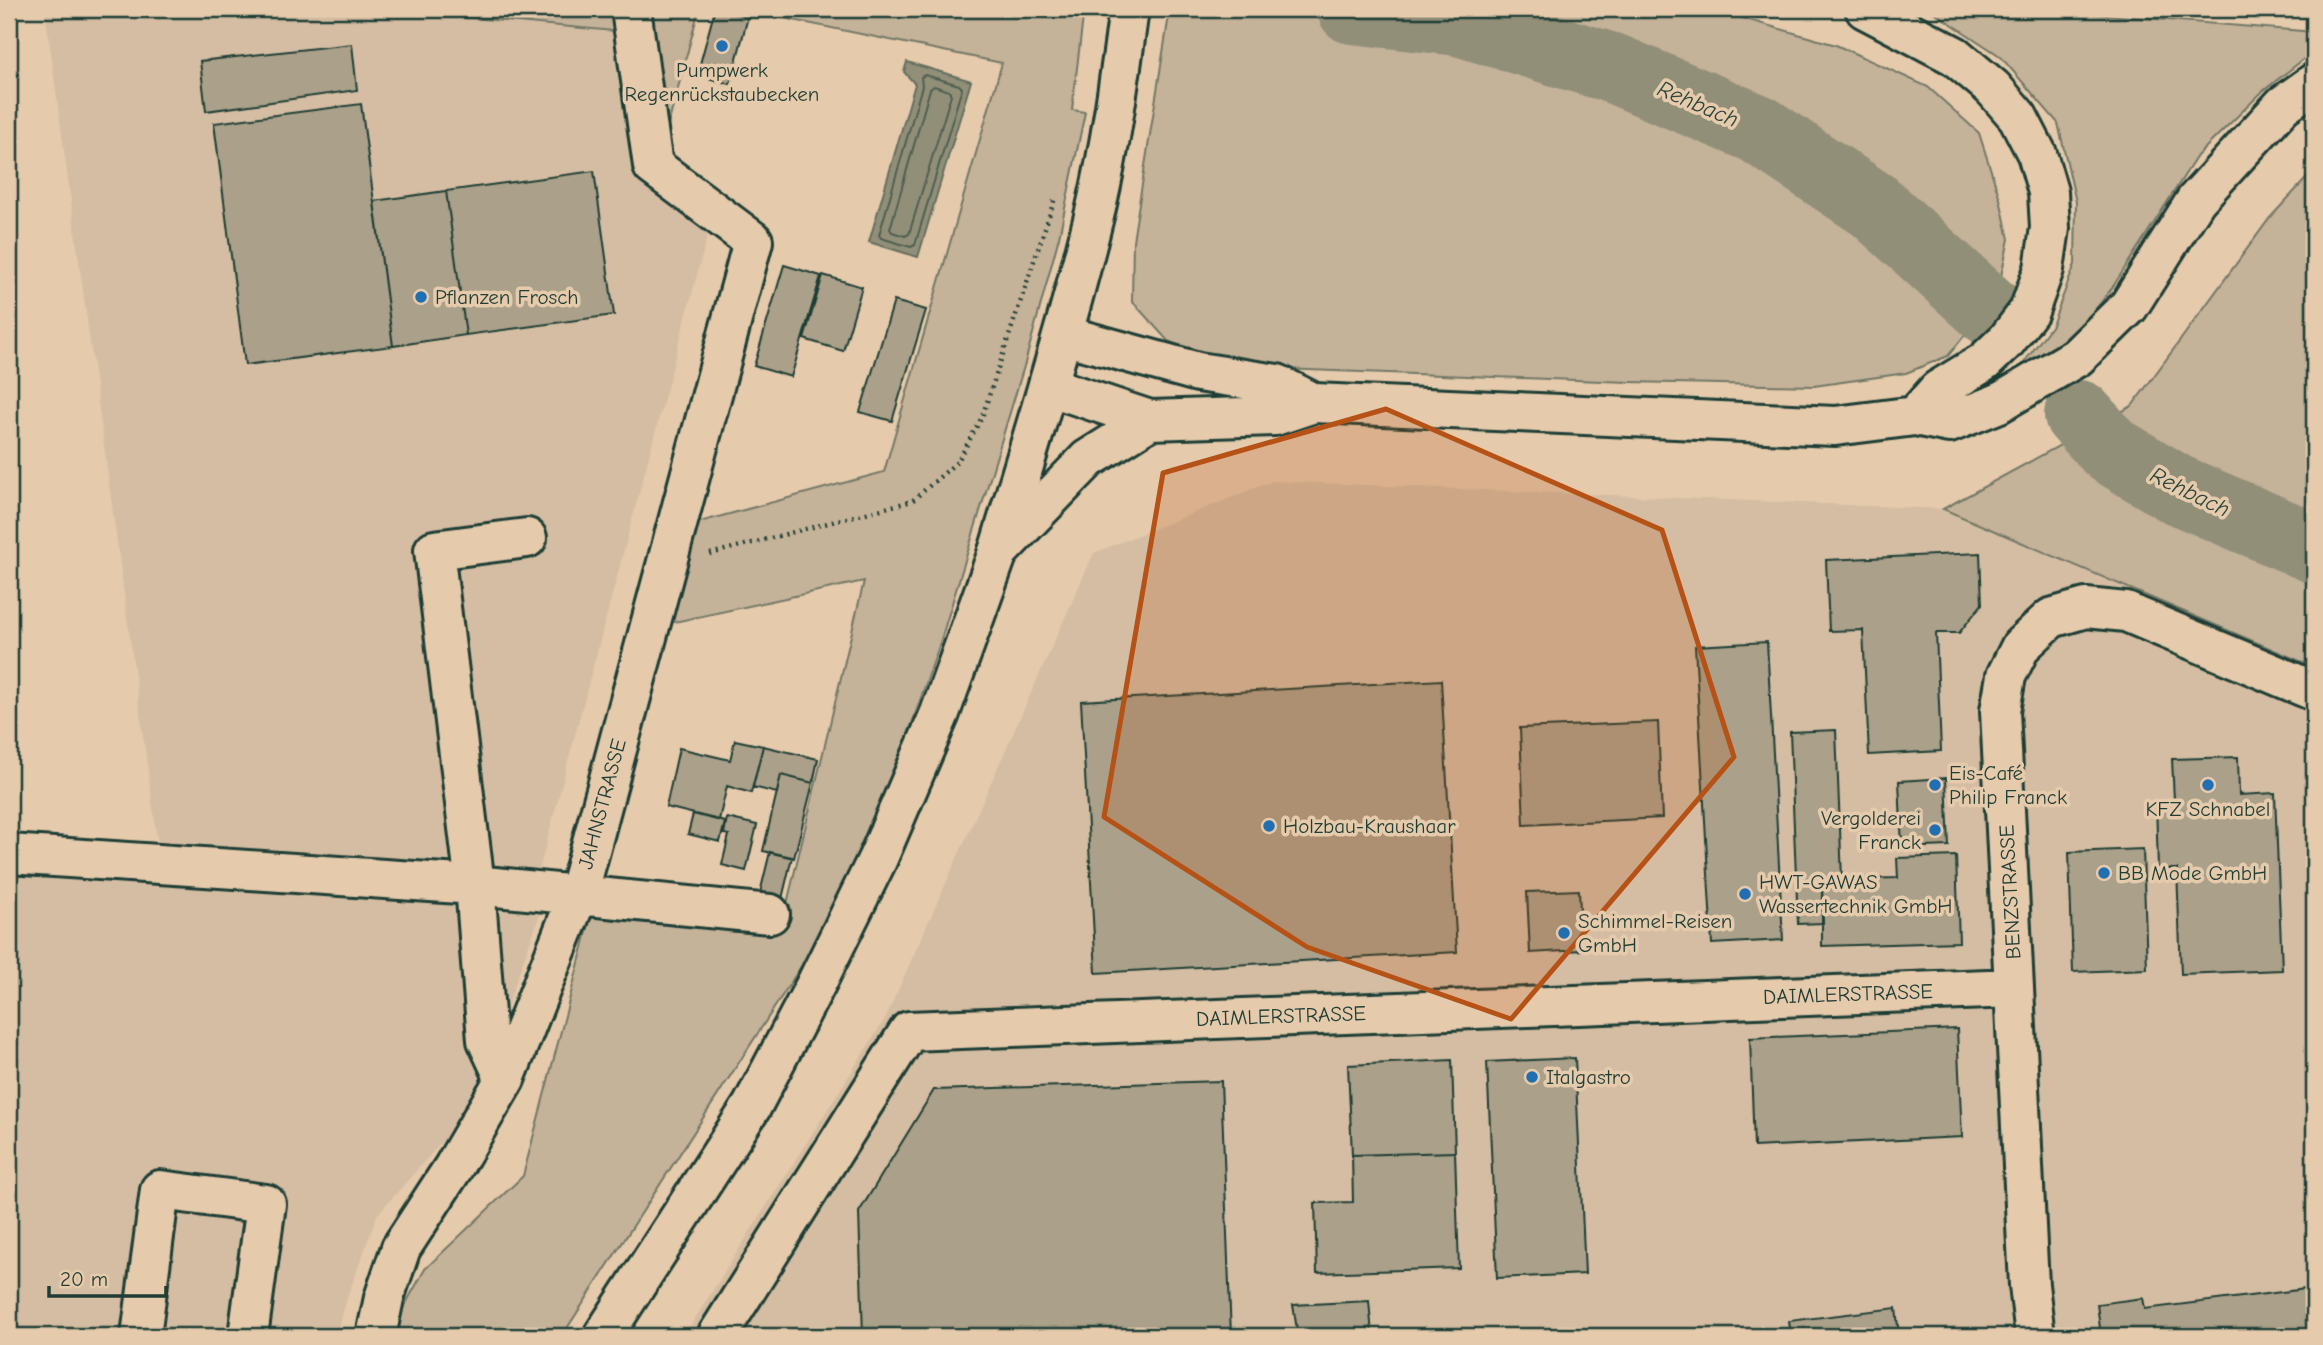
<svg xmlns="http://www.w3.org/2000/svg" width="2323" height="1345" viewBox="0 0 2323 1345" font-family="'Comic Neue',sans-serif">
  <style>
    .built { fill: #d4bda2 }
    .green { fill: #c4b299; stroke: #727866; stroke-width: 2 }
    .water { fill: #928f79; stroke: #646e5d; stroke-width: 2 }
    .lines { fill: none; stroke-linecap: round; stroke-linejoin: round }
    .shore { stroke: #4d5e50; stroke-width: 2 }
    .river { stroke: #928f79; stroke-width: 70 }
    .building { fill: #aba089; stroke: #1f3d34; stroke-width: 2 }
    .minor-casing { stroke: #1f3d34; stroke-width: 44 }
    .major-casing { stroke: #1f3d34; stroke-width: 44 }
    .highway-casing { stroke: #1f3d34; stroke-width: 44 }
    .path { stroke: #1f3d34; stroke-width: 4.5; stroke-dasharray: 2 5; stroke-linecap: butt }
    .minor { stroke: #e5caac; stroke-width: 38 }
    .major { stroke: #e5caac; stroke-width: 38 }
    .highway { stroke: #e5caac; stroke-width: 38 }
    .marked { fill: #b65216; fill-opacity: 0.2; stroke: #b65216; stroke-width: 5; stroke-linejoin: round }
    .poi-dot { fill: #1f6fb2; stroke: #e5caac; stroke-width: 2.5 }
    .labels { text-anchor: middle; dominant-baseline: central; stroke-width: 7; stroke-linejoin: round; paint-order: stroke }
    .poi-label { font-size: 21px; fill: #1f3d34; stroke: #e5caac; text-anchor: start }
    .street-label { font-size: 21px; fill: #1f3d34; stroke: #e5caac }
    .water-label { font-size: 23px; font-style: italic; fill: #2a453b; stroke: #e5caac }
  </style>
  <rect width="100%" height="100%" fill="#e5caac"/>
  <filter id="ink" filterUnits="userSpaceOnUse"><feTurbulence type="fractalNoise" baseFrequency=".0143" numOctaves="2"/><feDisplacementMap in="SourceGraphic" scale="14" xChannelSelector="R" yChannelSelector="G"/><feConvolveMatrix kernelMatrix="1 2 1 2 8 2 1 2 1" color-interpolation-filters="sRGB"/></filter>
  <g filter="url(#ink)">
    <!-- built -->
    <path class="built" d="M45 9H373L614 31 636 178 708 233 538 874 158 845Z
      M1272 481 1943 509 2314 667V1336H684L885 1019 1094 553Z
      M9 868 544 903 470 1110 377 1215 346 1301 337 1336H9Z"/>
    <!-- green -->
    <path class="green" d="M373 9H630L614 31Z
      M646 9H699L663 144Z
      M739 9H1084L1072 110 1085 112 1059 237 1025 363 940 643 886 798 833 917 562 1336H397L396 1321 425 1269 523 1176 593 909 781 929 864 581 670 623 696 523 884 472 1002 63Z
      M1170 9H1711L1836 45 1928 87 1979 133 2000 199 2009 239 1997 295 1948 356 1906 373 1814 386 1629 382 1230 367 1168 341 1132 301 1133 241Z
      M1929 9H2032L2314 32V51L2263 91 2197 156 2112 288 2077 333 2017 372 2052 325 2075 264 2076 202 2058 123 2000 56Z
      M2314 170V667L1943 509 2132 406 2269 219Z"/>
    <!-- water -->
    <path class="water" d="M907 62 971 81 918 257 869 242 915 84 904 72Z"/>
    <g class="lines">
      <!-- shore -->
      <path class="shore" d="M925 75 959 85 962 88 915 245 911 247 881 238 879 235 922 86 921 77Z
        M934 86 949 91 951 95 909 234 905 236 892 232 890 229 930 89Z"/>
      <!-- river -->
      <path class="river" d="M1352 9 1459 21 1615 69 1758 129 1874 206 1991 312
        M2079 415 2111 450 2176 489 2314 548"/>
    </g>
    <!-- building -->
    <path class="building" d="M715 9 748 17 730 84 697 75Z
      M352 44 357 90 206 111 200 61Z
      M361 104 393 346 245 365 214 123Z
      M594 171 614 315 466 335 446 191Z
      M446 191 466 335 393 346 374 201Z
      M784 265 821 276 791 377 754 366Z
      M823 275 862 287 843 351 804 339Z
      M894 301 926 310 892 421 860 412Z
      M1980 553 1982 604 1959 633H1936L1941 751 1869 755 1863 630 1829 631 1826 560Z
      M1767 642 1783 940 1712 944 1695 646Z
      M1441 680 1457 952 1096 973 1081 701Z
      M1658 722 1662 818 1524 825 1520 728Z
      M1836 730 1842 879 1822 880 1823 923 1798 924 1790 732Z
      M735 740 763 746 751 793 727 786 719 820 666 807 679 748 730 760Z
      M763 746 818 759 813 783 781 775 777 793 753 787Z
      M2238 757 2239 795 2275 793 2282 970 2181 974 2177 869H2158L2156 801 2174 800 2172 759Z
      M781 775 813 783 794 858 763 851Z
      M1946 778 1949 846 1902 848 1899 781Z
      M693 814 725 822 720 842 688 834Z
      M727 818 757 825 746 871 722 865 729 835 724 834Z
      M2143 849 2147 969 2073 972 2069 852Z
      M770 852 792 857 782 899 760 893Z
      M1956 856 1959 942 1822 946V880L1898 878 1897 858Z
      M1579 890 1582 950 1530 953 1527 892Z
      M1957 1029 1962 1137 1754 1147 1750 1038Z
      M1575 1058 1585 1274 1497 1278 1487 1062Z
      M1452 1060 1455 1152 1352 1155 1348 1065Z
      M1221 1081 1231 1336H863L859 1212 934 1090Z
      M1455 1152 1459 1268 1317 1273 1315 1203 1353 1202 1352 1155Z
      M2314 1288V1336H2101L2097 1304 2143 1298 2145 1309Z
      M1369 1301 1372 1334 1362 1336H1298L1293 1305Z
      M1896 1308 1899 1336H1791L1789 1321Z
      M1690 1330 1691 1336H1647Z"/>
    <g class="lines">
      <defs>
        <path id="minor" d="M9 854 475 885 770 914
          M505 1079 487 1040 475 885 434 550 527 538
          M141 1336 160 1190 266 1204 248 1336
          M376 1336 384 1298 401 1248 453 1168 505 1079 578 895 753 241 653 166 631 9
          M603 1336 752 1106 817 982 878 858 940 713 998 552
          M717 1336 909 1031 2014 988
          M2035 1336 2029 1285 2000 711 2006 676 2021 646 2051 618 2086 608 2126 612 2314 691"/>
        <path id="major" d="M998 552C1032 438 1068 324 1096 208 1111 143 1120 75 1129 9"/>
        <path id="highway" d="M1865 9 1955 56 1993 88 2018 117 2037 154 2048 192 2050 228 2044 269 2029 311 2007 340 1984 362 1938 390 1915 416
          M1063 335 1198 372 1277 384 1314 403
          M1048 386 1150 420 1275 416 1314 403 1835 426 1915 416 1949 423 1999 403 2077 357 2129 306 2196 200 2283 105 2314 83
          M998 552 1088 459 1150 420"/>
      </defs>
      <!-- minor casing -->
      <use href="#minor" class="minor-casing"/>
      <!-- major casing -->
      <use href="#major" class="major-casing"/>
      <!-- highway casing -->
      <use href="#highway" class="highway-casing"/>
      <!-- path -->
      <path class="path" d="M710 554 912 501 958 461 982 417 1055 198"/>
      <!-- minor -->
      <use href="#minor" class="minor"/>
      <!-- major -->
      <use href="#major" class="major"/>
      <!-- highway -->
      <use href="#highway" class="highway"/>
    </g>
  </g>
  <!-- marked area -->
  <path class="marked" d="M1386 409 1662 530 1734 757 1511 1019 1307 947 1104 817 1163 473Z"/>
  <!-- markers -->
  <g class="poi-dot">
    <circle cx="722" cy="46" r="7"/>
    <circle cx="421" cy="297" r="7"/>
    <circle cx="1935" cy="785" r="7"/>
    <circle cx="2208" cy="785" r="7"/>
    <circle cx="1269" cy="826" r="7"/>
    <circle cx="1935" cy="830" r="7"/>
    <circle cx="2104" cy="873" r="7"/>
    <circle cx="1745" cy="894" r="7"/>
    <circle cx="1564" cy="933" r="7"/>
    <circle cx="1532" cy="1077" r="7"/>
  </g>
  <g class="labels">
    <!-- poi labels -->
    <g class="poi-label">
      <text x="722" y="70" text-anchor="middle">Pumpwerk<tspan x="722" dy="24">Regenrückstaubecken</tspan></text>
      <text x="435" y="297">Pflanzen Frosch</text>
      <text x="1949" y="773">Eis-Café<tspan x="1949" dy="24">Philip Franck</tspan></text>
      <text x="2208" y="809" text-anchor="middle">KFZ Schnabel</text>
      <text x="1921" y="818" text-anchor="end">Vergolderei<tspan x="1921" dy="24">Franck</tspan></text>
      <text x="1283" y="826">Holzbau-Kraushaar</text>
      <text x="2118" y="873">BB Mode GmbH</text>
      <text x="1759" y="882">HWT-GAWAS<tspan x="1759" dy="24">Wassertechnik GmbH</tspan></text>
      <text x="1578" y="921">Schimmel-Reisen<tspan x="1578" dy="24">GmbH</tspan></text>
      <text x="1546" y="1077">Italgastro</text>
    </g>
    <!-- street labels -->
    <g class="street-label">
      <text transform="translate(602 804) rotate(-75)">JAHNSTRASSE</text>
      <text transform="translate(2010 892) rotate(-93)">BENZSTRASSE</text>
      <text transform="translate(1848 994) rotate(-2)">DAIMLERSTRASSE</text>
      <text transform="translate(1281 1016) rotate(-2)">DAIMLERSTRASSE</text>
    </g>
    <!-- water labels -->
    <g class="water-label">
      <text transform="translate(1698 104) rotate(23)">Rehbach</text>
      <text transform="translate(2190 492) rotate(26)">Rehbach</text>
    </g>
  </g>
  <!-- margin -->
  <rect width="2323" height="1345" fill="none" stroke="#e5caac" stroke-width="35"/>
  <rect x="18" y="18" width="2288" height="1310" fill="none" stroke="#1f3d34" stroke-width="2.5" filter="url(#ink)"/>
  <!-- scale -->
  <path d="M49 1286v10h117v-10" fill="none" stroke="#1f3d34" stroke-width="3.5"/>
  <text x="60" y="1286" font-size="21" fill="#1f3d34" stroke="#e5caac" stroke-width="5" paint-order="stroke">20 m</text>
</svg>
